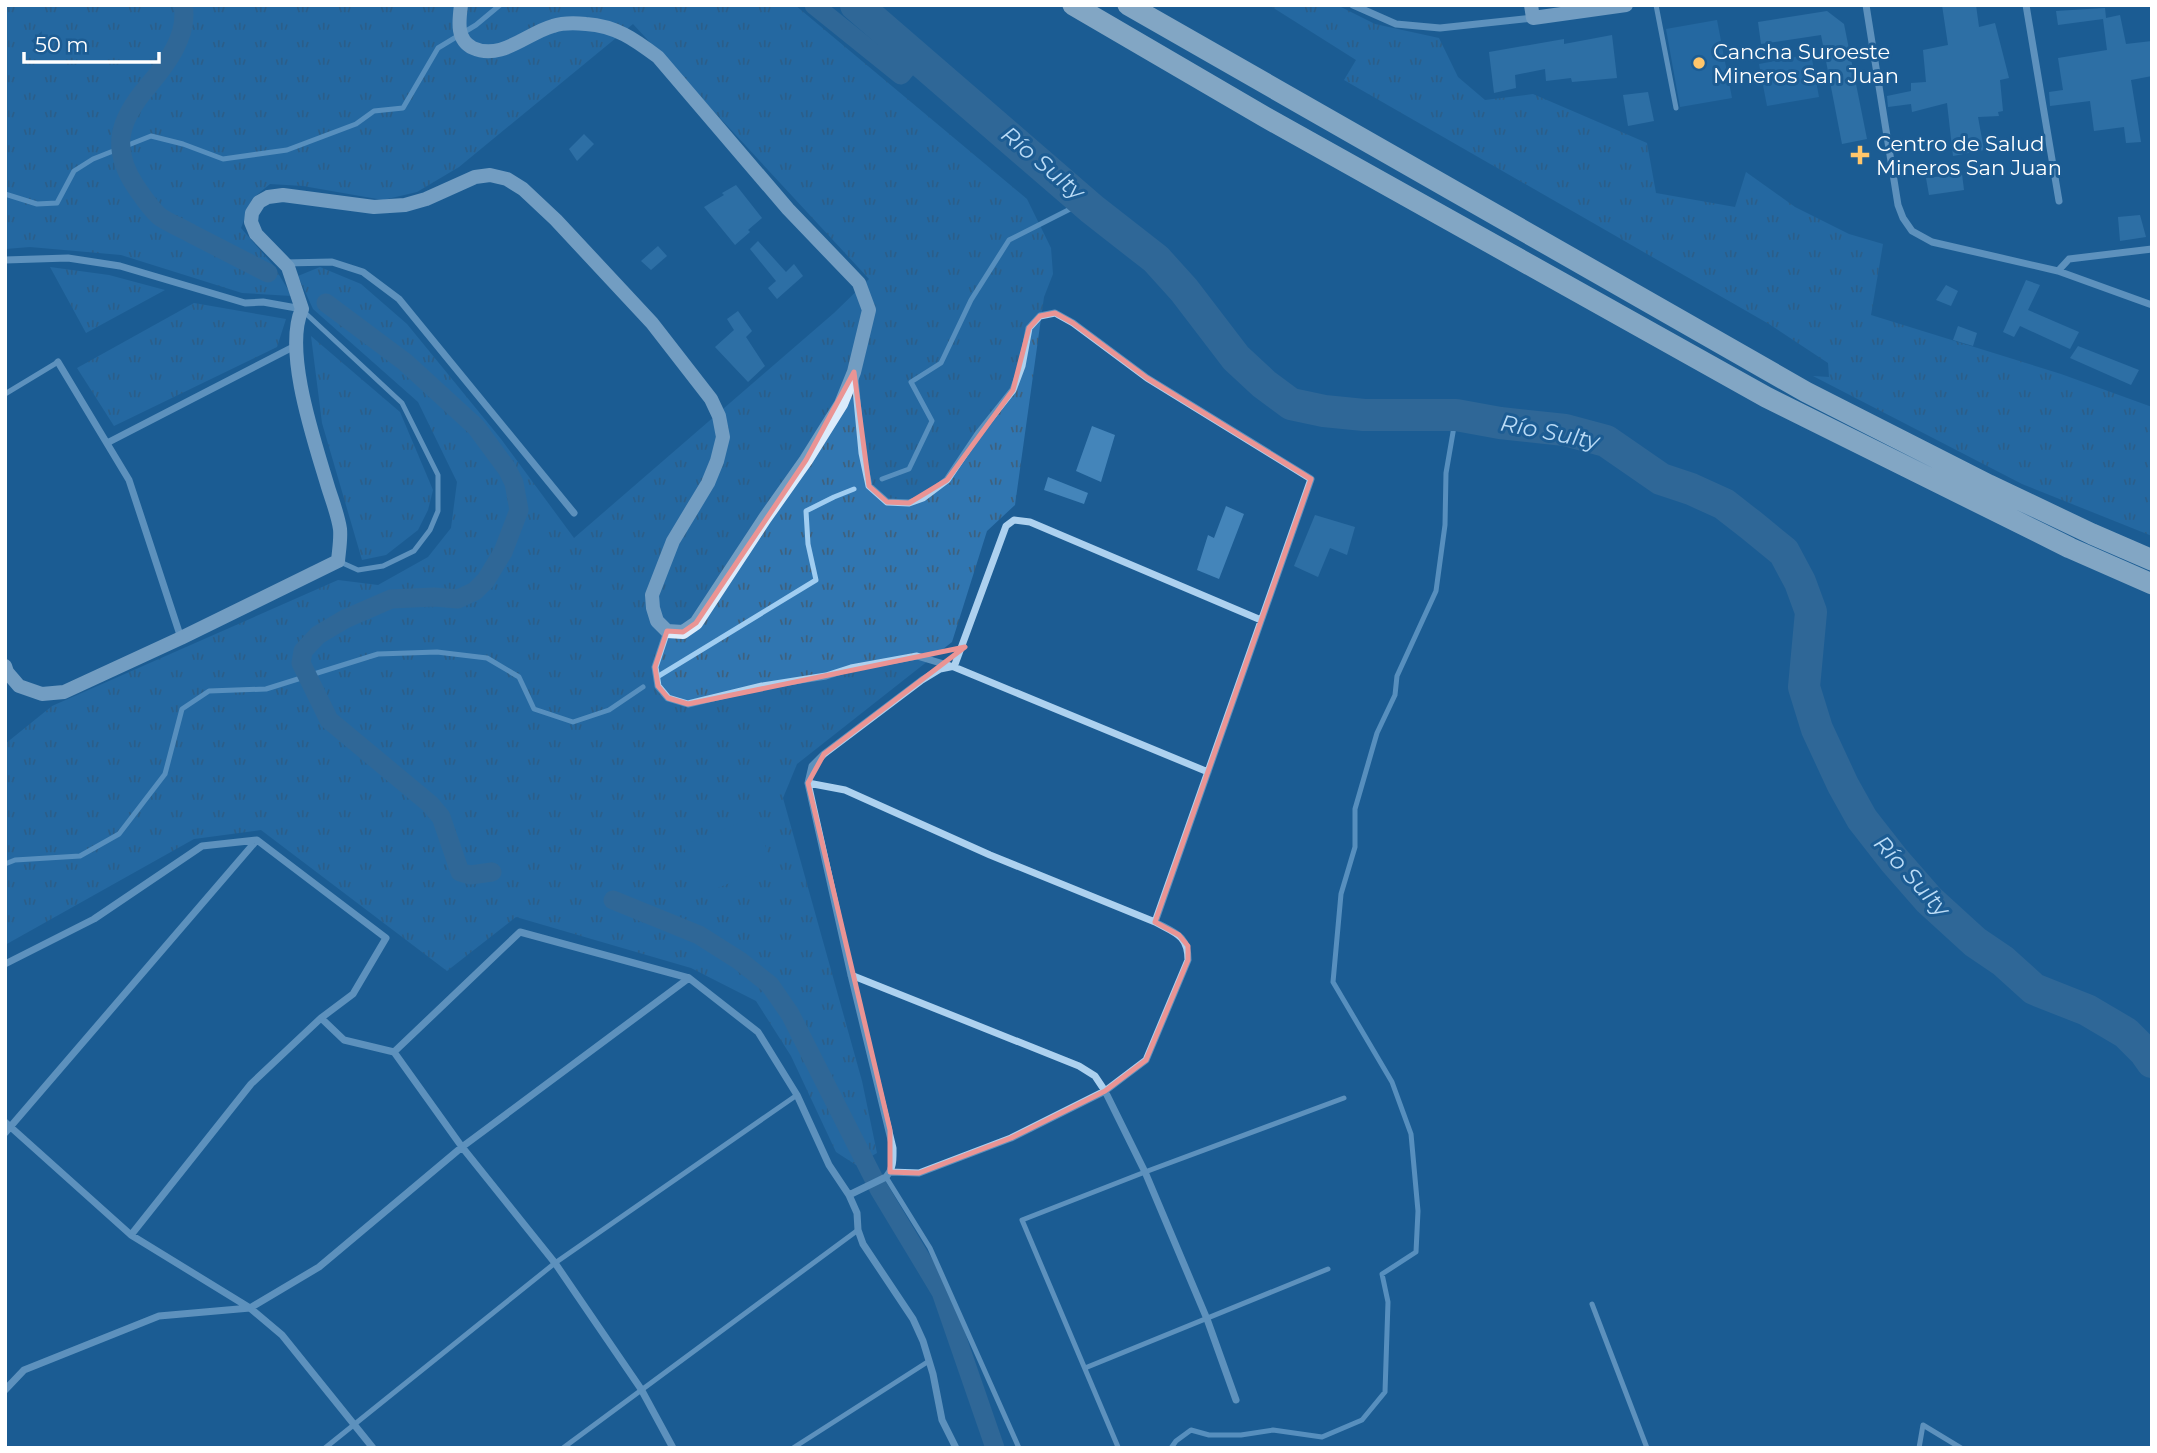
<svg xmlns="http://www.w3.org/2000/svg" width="2157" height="1453" viewBox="0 0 2157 1453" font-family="Montserrat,sans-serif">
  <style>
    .grass { fill: url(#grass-tufts) }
    .park { fill: #3076b1 }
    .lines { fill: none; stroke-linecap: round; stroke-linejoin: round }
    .stream { stroke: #a0cdf1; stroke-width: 5 }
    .canal { stroke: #48749c; stroke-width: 19 }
    .river { stroke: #48749c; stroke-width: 32 }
    .building { fill: #4485ba }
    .lane { stroke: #add1ef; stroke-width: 5 }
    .street { stroke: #add1ef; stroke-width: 7 }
    .secondary { stroke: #dbebfb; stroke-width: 14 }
    .highway { stroke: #fff; stroke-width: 21 }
    .marked { fill: none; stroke: #ea9494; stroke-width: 5; stroke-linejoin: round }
    .poi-dot { fill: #ffc66b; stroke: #1c5c93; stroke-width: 2.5 }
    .labels { text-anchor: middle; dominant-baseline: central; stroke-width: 6; stroke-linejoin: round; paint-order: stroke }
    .poi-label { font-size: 21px; fill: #fff; stroke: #1c5c93; text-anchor: start }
    .water-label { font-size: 23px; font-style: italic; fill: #badbf6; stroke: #1c5c93 }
  </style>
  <defs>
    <pattern id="grass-tufts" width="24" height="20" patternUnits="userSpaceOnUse" patternTransform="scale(1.75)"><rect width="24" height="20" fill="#3076b1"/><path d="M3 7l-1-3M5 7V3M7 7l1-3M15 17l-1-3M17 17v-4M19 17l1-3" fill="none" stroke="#3e617e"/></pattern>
  </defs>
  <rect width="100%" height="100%" fill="#1c5c93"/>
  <!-- grass -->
  <path class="grass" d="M5 5H795L1027 199 1051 248 1053 274 1044 297 1015 505 987 531 952 642 797 764 783 798 862 1081 877 1153 856 1165 836 1152 791 1056 756 1001 691 968 516 917 447 971 261 830 194 839 5 945V744L52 706 338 580 378 585 428 557 451 528 457 482 418 402 313 309 298 276 320 267 361 284 407 324 501 439 574 538 834 313 869 279 633 24 459 167 417 192 383 200 303 186 270 184 252 199 241 228 273 265 292 296 242 293 121 255 30 247 5 249Z
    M1269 5H1337L1375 24 1439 38 1458 77 1485 100 1533 94 1647 143 1656 193 1735 207 1746 172 1795 207 1849 234 1883 244 1871 315 2061 374 2152 407V536L2022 484 1813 376 1829 377 1828 363 1769 324 1344 80 1356 60Z
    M50 267 109 275 165 290 86 333Z
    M194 303 286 319 277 347 114 426 77 368Z
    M311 336 400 412 433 490 428 510 418 530 386 555 362 560 322 423Z"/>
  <!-- park -->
  <path class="park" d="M1717 20 1732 98 1680 107 1666 29Z
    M1811 54 1819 97 1767 106 1759 64Z
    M754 817 773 866 702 894 683 845Z"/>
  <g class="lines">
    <!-- stream -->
    <path class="stream" d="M5 194 37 204 57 203 74 171 93 159 151 136 183 144 223 159 287 150 356 124 374 111 403 108 438 48 476 25 500 5
      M882 479 909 469 932 421 911 382 941 363 971 300 1009 240 1084 202
      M657 677 816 580 808 544 806 511 834 497 854 489
      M5 864 15 860 80 856 119 834 165 774 182 709 209 691 266 689 378 654 437 652 487 658 519 677 534 709 573 722 609 710 643 687
      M2145 1052 2152 1054
      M1171 1448 1176 1441 1191 1430 1209 1435H1241L1273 1430 1322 1437 1362 1420 1385 1392 1388 1302 1382 1274 1416 1252 1418 1211 1411 1134 1392 1082 1333 982 1341 894 1355 847V809L1377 733 1395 695 1397 676 1436 591 1445 525 1446 473 1456 415"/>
    <!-- canal -->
    <path class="canal" d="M183 5C189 35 166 65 148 86 119 120 110 148 136 187 143 197 150 208 159 216 168 223 182 228 192 234 217 247 243 260 268 273
      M814 5 901 75 917 56
      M326 303 405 362 476 427 507 469 514 483 519 510 503 552 486 580 475 591 458 599 434 597 391 599 345 619 318 635 303 651 301 663 329 720 430 804 441 817 460 872 470 875 492 872
      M613 900 699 935 740 961 770 985 790 1014 879 1189 941 1292 995 1448"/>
    <!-- river -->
    <path class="river" d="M856 5 1092 209 1156 259 1184 290 1236 358 1264 384 1291 404 1324 411 1364 415H1456L1500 423 1565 430 1606 441 1661 479 1691 489 1724 504 1751 525 1784 552 1800 582 1811 612 1804 687 1817 729 1843 785 1862 819 1894 860 1929 900 1975 942 2003 961 2034 989 2087 1010 2126 1033 2145 1052 2152 1062"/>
  </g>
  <!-- building -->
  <path class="building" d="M1942 5H1976L1979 27 1995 23 2009 78 2000 80 2003 111 1998 112 1999 116 1978 117 1984 150 1953 156 1947 103 1912 112 1911 104 1888 107 1887 96 1911 91V83L1926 82 1923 50 1948 45Z
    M2105 8 2106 18 2120 15 2126 44 2152 41V76L2131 80 2141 142 2126 143 2124 127 2094 131 2090 101 2050 106 2049 92 2063 90 2058 58 2107 50 2103 19 2058 25 2056 11Z
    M1827 11 1844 24 1867 139 1842 144 1821 35 1761 44 1758 22Z
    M1612 35 1617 78 1572 82 1571 78 1546 81 1545 69 1515 75 1516 88 1494 93 1489 52 1564 39V44Z
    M1648 92 1654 121 1628 126 1623 95Z
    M584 134 594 144 577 161 569 149Z
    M1962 174 1964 190 1929 195 1926 178Z
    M736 185 762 218 748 230 750 232 735 245 704 207 724 195 722 193Z
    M2140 215 2146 237 2120 241 2118 217Z
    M758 241 786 272 794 264 803 276 777 299 768 288 776 281 750 249Z
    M658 246 667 256 651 270 641 261Z
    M2026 280 2040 285 2028 310 2079 332 2070 349 2020 326 2014 337 2003 332Z
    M1946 285 1958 291 1951 306 1936 300Z
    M738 311 752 331 746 337 765 366 748 382 715 347 734 330 727 319Z
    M1958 326 1977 333 1973 346 1953 340Z
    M2078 346 2139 370 2131 385 2070 358Z
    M1092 426 1115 435 1101 482 1076 471Z
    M1048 477 1088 493 1084 504 1044 490Z
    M1226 506 1244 514 1219 579 1197 570 1208 535 1214 538Z
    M1315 515 1355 527 1347 555 1330 548 1318 577 1294 566Z"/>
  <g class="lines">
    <!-- lane -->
    <path class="lane" d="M1656 5 1676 108
      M302 310 402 403 438 475V511L430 530 414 551 383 566 358 570 338 561
      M5 394 58 362
      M886 1177 930 1248 1019 1448
      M1592 1304 1647 1448
      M1085 1368 1328 1269
      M1118 1447 1022 1220 1145 1172 1344 1098
      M325 1448 555 1263 797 1095
      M563 1448 858 1230
      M793 1448 929 1361
      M1919 1448 1923 1425 1961 1448"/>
    <!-- street -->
    <path class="street" d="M1353 5 1396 24 1440 28 1533 18
      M1866 5 1898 205 1903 218 1912 231 1932 242 2058 271 2152 305
      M2026 5 2059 201
      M5 260 68 258 120 266 245 303 263 302 302 309
      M285 263 332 262 363 272 399 299 574 513
      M2058 271 2069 259 2152 249
      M58 362 129 480 181 638
      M855 379 862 453 869 486 887 502 909 503 923 498 947 480 978 434 1013 390 1022 366 1029 328 1040 316 1055 313 1073 323 1147 378 1311 479 1155 922
      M107 443 295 346
      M667 631 655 667 658 686 668 698 688 704 762 686 826 676 851 668 917 656 954 667 1208 772
      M954 667 1006 526 1014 520 1030 522 1261 620
      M808 783 845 790 990 855 1155 922C1175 933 1188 935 1188 960L1146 1060 1105 1091 1011 1138 919 1173 890 1172
      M5 964 94 919 202 846 257 840 386 938 353 994 321 1018 344 1040 394 1052 520 932 689 978 758 1032 797 1095 829 1165 849 1195 857 1213 858 1230 863 1244 913 1319 923 1341 933 1374 942 1420 956 1448
      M851 975 1079 1066 1095 1076 1105 1091 1145 1172 1207 1319 1236 1400
      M394 1052 462 1147 555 1263 641 1389 673 1448
      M5 1122 131 1235 250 1308 282 1335 373 1448
      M5 1133 256 841
      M849 1195 886 1177C894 1168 893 1158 893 1148L851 975 808 783 812 766 824 754 922 680 940 669 950 667
      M131 1235 251 1084 321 1018
      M5 1390 24 1370 159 1316 250 1308 319 1267 462 1147 689 978"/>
    <!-- secondary -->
    <path class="secondary" d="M1531 5 1533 18 1626 5
      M5 666 7 672 19 686 42 694 64 692 181 638 338 561C339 550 341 539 340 529 338 515 332 500 328 487 315 443 283 351 302 309L288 267 256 234 251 222 252 213 259 202 268 197 283 195 374 207 405 205 426 199 475 177 490 175 507 179 523 189 556 220 652 323 711 399 719 416 723 437 717 461 708 483 673 541 652 595 653 608 657 621 667 631 683 632 696 623 765 518 806 460 841 404 854 372 869 310 859 283 788 209 658 57C634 39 616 26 586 24 576 23 562 23 553 26 527 33 501 61 473 48 456 40 459 21 461 5"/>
    <!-- highway -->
    <path class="highway" d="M1073 5 1265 117 1766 397 2070 548 2152 584
      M1128 5 1806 392 1989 485 2092 534 2152 560"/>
  </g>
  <!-- marked area -->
  <path d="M0 0H2157V1453H0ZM1055 313 1073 323 1147 378 1311 479 1155 922 1179 935 1188 946V960L1146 1060 1105 1091 1011 1138 919 1173 890 1172V1130L808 783 824 754 965 647 688 704 668 698 658 686 655 667 667 631 683 632 696 623 806 460 854 372 869 486 887 502 909 503 947 480 1013 390 1029 328 1040 316Z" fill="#1c5c93" fill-opacity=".55" fill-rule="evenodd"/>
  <path class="marked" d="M1055 313 1073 323 1147 378 1311 479 1155 922 1179 935 1188 946V960L1146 1060 1105 1091 1011 1138 919 1173 890 1172V1130L808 783 824 754 965 647 688 704 668 698 658 686 655 667 667 631 683 632 696 623 806 460 854 372 869 486 887 502 909 503 947 480 1013 390 1029 328 1040 316Z"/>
  <!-- markers -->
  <g class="poi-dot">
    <circle cx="1699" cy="63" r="7"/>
    <path d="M1856.5 144.5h7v7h7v7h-7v7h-7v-7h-7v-7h7z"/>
  </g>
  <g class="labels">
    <!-- poi labels -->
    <g class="poi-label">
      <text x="1713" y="51">Cancha Suroeste<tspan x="1713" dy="24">Mineros San Juan</tspan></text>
      <text x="1876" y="143">Centro de Salud<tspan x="1876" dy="24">Mineros San Juan</tspan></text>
    </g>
    <!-- water labels -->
    <g class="water-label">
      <text transform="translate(1043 163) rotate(40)">Río Sulty</text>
      <text transform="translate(1550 432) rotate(11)">Río Sulty</text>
      <text transform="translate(1912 876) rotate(48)">Río Sulty</text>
    </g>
  </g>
  <!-- border -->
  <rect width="2157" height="1453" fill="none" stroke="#ffffff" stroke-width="14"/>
  <!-- scale -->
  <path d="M24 52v10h135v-10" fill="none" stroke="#ffffff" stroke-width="3.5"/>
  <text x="35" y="52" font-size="21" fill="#ffffff" stroke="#1c5c93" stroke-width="5" paint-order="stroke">50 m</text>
</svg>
